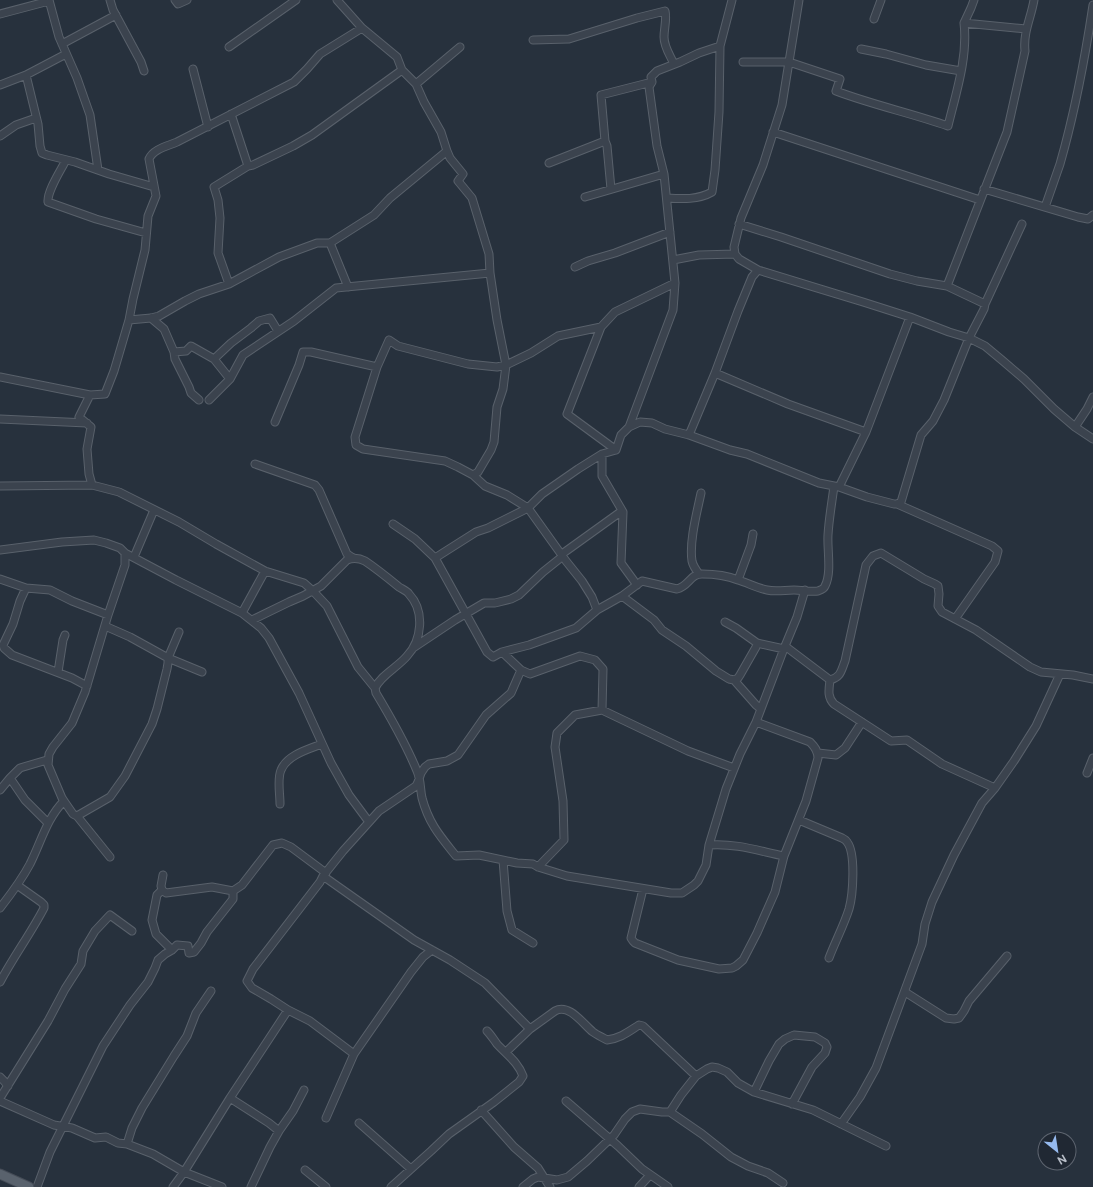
<svg xmlns="http://www.w3.org/2000/svg" width="1093" height="1187" viewBox="0 0 1093 1187" font-family="'Public Sans',sans-serif">
  <style>
    .lines { fill: none; stroke-linecap: round; stroke-linejoin: round }
    .minor-casing { stroke: #59616b; stroke-width: 9 }
    .major-casing { stroke: #454c57; stroke-width: 11 }
    .minor { stroke: #3b434e; stroke-width: 7 }
    .major { stroke: #59626d; stroke-width: 9 }
  </style>
  <rect width="100%" height="100%" fill="#27313d"/>
  <g class="lines">
    <defs>
      <path id="minor" d="M49 0 59 37 77 78 90 115 98 170
        M110 0 113 10 141 62 144 71
        M175 0 178 4 187 0
        M337 0 362 28 397 57 402 70 416 84 460 47
        M974 0 971 8 964 23 1026 29
        M0 14 49 1
        M874 19 881 0
        M533 40 569 39 637 18 665 11C667 20 664 28 664 37 664 47 670 55 674 64
        M62 44 116 15
        M229 47 296 0
        M861 49 886 54 926 65 961 71
        M743 62H789L840 79 836 91C873 105 911 113 948 126 956 93 968 57 964 23
        M193 69 208 127
        M26 75 38 124 40 146 42 153 47 155 75 162 109 174 154 187
        M0 85 26 75 66 54
        M231 114 248 166
        M773 132 980 200
        M0 136 16 125 36 118
        M66 160C61 170 47 191 48 202L96 219 146 233
        M549 163 605 141
        M611 189 607 146 605 141 601 95 652 82
        M984 189 1078 217 1088 219 1093 215
        M585 197 664 174
        M667 198C682 199 698 200 712 192L715 170 719 112 720 46 732 0
        M1045 207C1050 193 1055 178 1060 164 1075 112 1085 58 1093 5
        M739 224 781 237 890 274 917 281 947 286 985 304 984 309 969 338 944 400 933 421 921 435 901 502 897 504H894L867 497 839 487
        M330 243 348 287
        M673 260 699 255 735 254
        M575 267 588 261 615 253 670 232
        M758 270 739 259 735 254 734 247 741 218 763 165 782 105 799 0
        M490 273 497 320 506 365 531 353 558 336 601 327
        M229 284 218 253 220 218 218 200 214 187 248 166 253 165 293 146 312 135 402 70
        M947 286 1007 132 1025 51C1023 32 1031 18 1034 0
        M985 304 1022 224
        M151 318 164 329 174 352 186 351 191 346 214 359 230 379
        M129 320 151 318 159 316 185 301 199 294 229 284 279 257 317 243H330L374 215 390 198 447 151 441 132 424 102 416 84
        M174 352 175 359 189 387 191 393 199 400
        M214 359 231 343 251 328 259 321 270 318 278 331
        M715 373 788 404 866 432
        M0 377 90 395
        M209 400 230 379 243 355 294 321 336 288 490 273 489 254 472 198 458 181 463 174 450 158 447 151
        M0 419 87 423
        M275 422 299 365 303 352H311L377 367
        M629 427 673 310 675 283 664 174 657 146 649 87 652 82 651 77 657 71 680 62 699 53 720 46
        M1075 427 1087 409 1093 397
        M689 435 715 373 738 311 752 277 758 270 863 302 910 317 949 332 969 338 985 346 1003 361 1024 379 1054 409 1075 427 1093 439
        M616 450 567 414 601 327 615 312 675 283
        M602 454V476L623 512 621 563 637 585
        M255 464 315 485 319 490 347 554 353 558
        M92 485 89 474 87 449 91 427 79 417 90 395 105 394 114 371 129 320 133 299 145 250 148 216 156 196 149 159C153 149 168 146 177 142L294 82 307 69 320 54 362 28
        M0 486 92 485 119 492 179 522 216 544 265 571 304 583 313 591 327 606 358 667 375 688
        M897 504 992 546 998 551 995 562 955 619
        M393 524 415 539 435 558 487 652 493 657 502 652
        M0 550 62 542 94 540 106 543 120 548 125 553 176 580 242 613 261 628 269 638 299 693 331 763 349 795 369 822
        M134 557 154 510
        M435 558 476 532 488 528 528 508 542 494 578 469 602 454 616 450 621 435 629 427 640 422 652 423 665 429 689 435 730 450 747 454 819 483 839 487 866 432 910 317
        M699 574C696 570 693 566 692 561 689 542 697 512 701 493
        M0 579 26 588 50 590 72 601 108 615
        M738 580 751 545 753 534
        M26 588 20 601 13 624 3 645 4 648 12 655 72 678 87 686
        M622 596 654 620 662 630 686 646 716 671 729 679 734 680 756 705 761 709
        M597 610 622 596 642 581 677 589C689 586 690 574 702 574 713 574 728 576 738 580 748 583 757 588 767 590 776 592 785 590 794 590 802 590 811 592 818 591 821 590 824 589 825 586 832 573 827 549 828 535 829 518 832 502 834 486
        M242 613 265 571
        M252 620 289 602 303 596 321 586 347 560C354 557 359 558 365 561 377 569 388 578 399 587 402 589 407 591 409 594 425 611 422 640 407 656 398 667 381 675 375 688L376 693C391 718 406 744 417 771 421 780 420 789 422 798 429 824 440 836 456 856L479 855 517 863 533 864 538 867 567 876 671 893H682L694 885 698 881 706 865 709 845C736 843 759 851 784 856
        M725 622 736 628 757 643 756 647 740 675 738 678 734 680
        M179 632 168 658 202 672
        M757 643 784 649
        M785 646 830 680C841 677 841 671 845 661L866 565 873 556 881 553 924 579 935 584 938 586 939 594 938 606 942 612 976 630 1030 667 1041 672 1073 675 1093 679
        M413 648 455 620 484 603H495L511 599 519 595 543 572 563 556 562 554 619 513 623 512
        M521 670 530 674 580 656 595 660 603 669 602 710
        M58 672 63 640 65 635
        M830 680C829 689 827 697 834 704L891 741 907 740 942 764 995 788
        M818 753 836 755 845 748 862 722
        M1087 773 1093 758
        M10 778 20 768 47 760
        M0 790 10 778 25 800 48 823
        M64 801 73 814 77 816 110 797 125 776 152 724 157 709 167 669 168 663V658L130 637 105 626
        M280 804C280 793 277 779 281 770 287 755 309 749 322 744
        M77 816 110 857
        M799 820 842 838C844 839 846 840 847 842 856 853 853 895 849 909 844 925 835 942 829 958
        M709 845 726 789 740 754 756 722 785 646 797 617 805 590
        M503 860 507 911 512 930 533 943
        M538 867 564 840 563 801 555 747 557 733 575 715 602 710 688 751 734 768
        M163 875 161 886 162 890 166 893 212 887 233 891
        M323 876 414 940 450 960 485 983 530 1029
        M643 889 631 938 633 941 635 943 678 960 719 969 732 968 736 966 743 960 757 933 775 892 784 856 806 801 818 758C818 751 815 747 810 742L756 722
        M162 890 157 895 152 920 156 934 172 950
        M0 908C11 894 22 879 30 864 41 842 47 818 64 801L62 798 48 765 49 754 53 747 72 723 85 692 108 615 125 565V553
        M0 982C14 956 31 933 44 908V905L41 902 17 885
        M905 992 946 1018 954 1019 959 1018 964 1011 969 1001 1007 956
        M506 1052 530 1029 555 1011C569 1003 583 1024 593 1032 597 1035 602 1037 607 1040 621 1038 628 1032 639 1025L643 1026 696 1076
        M354 1054 310 1021 288 1010 271 999 252 988 247 981 253 969 320 882 323 876 343 851 379 811 416 786 418 782 421 773 425 767 429 764 447 761 458 755 486 715 511 693 521 670 502 652 529 645 576 628 597 610 592 597 582 581 566 561 528 508 507 495 485 486 473 475 478 472 491 450 494 442 497 407 503 389 506 365 497 367 468 364 398 346 389 340 377 367 355 437 356 445 363 449 445 461 458 467 473 475
        M0 1077 4 1081 8 1086
        M754 1092 769 1061 779 1044 785 1039 794 1035 815 1037 825 1043 827 1047 825 1053 812 1067 792 1104
        M0 1098 48 1021 65 989 81 964 83 951 95 931 110 915 132 931
        M230 1098 269 1123 279 1131 270 1147 251 1187
        M0 1101 54 1125 72 1128 95 1138 106 1137 118 1143 127 1144 153 1154 184 1172 222 1187
        M566 1101 618 1146 642 1169 668 1187
        M481 1110 514 1147 538 1168 550 1187
        M670 1112 702 1134 731 1157 748 1166 768 1173 783 1183
        M326 1118 354 1054 411 972 423 957 432 950
        M359 1123 411 1169
        M841 1124 860 1097 876 1068 922 944 925 924 932 902 954 855 982 803 995 788 1014 761 1036 726 1060 674
        M279 1131 293 1111 304 1090
        M127 1144 132 1128 142 1108 174 1056 187 1036 196 1013 211 991
        M305 1170 326 1187
        M37 1187 50 1152 103 1046 130 1005 148 982 155 968 158 960 165 954 172 950 177 945 188 946 189 953 194 952 201 943 207 932 233 899V891L242 885 273 845 282 843 291 847 326 873
        M173 1187 184 1172 230 1098 288 1010
        M391 1187 431 1151 449 1134 494 1102 519 1082 523 1076C518 1062 507 1055 497 1044 494 1040 491 1035 487 1031
        M523 1187 533 1179 538 1177 557 1180 568 1177 587 1161 614 1135 625 1119 632 1112 640 1109 662 1112H670L681 1095 696 1076 707 1069 712 1067 718 1068 727 1072 738 1083 754 1092 813 1110 886 1146
        M639 1187 650 1175"/>
      <path id="major" d="M0 1174 29 1187"/>
    </defs>
    <!-- minor casing -->
    <use href="#minor" class="minor-casing"/>
    <!-- major casing -->
    <use href="#major" class="major-casing"/>
    <!-- minor -->
    <use href="#minor" class="minor"/>
    <!-- major -->
    <use href="#major" class="major"/>
  </g>
  <!-- north arrow -->
  <g transform="translate(1057 1151) rotate(150)"><circle r="19" fill="#202833" stroke="#5d646f"/>
  <path d="M0-3L7 15L0 10L-7 15Z" fill="#96baef"/>
  <text y="-6" font-size="11" font-weight="bold" text-anchor="middle" fill="#b8bec8">N</text>
  </g>
</svg>
